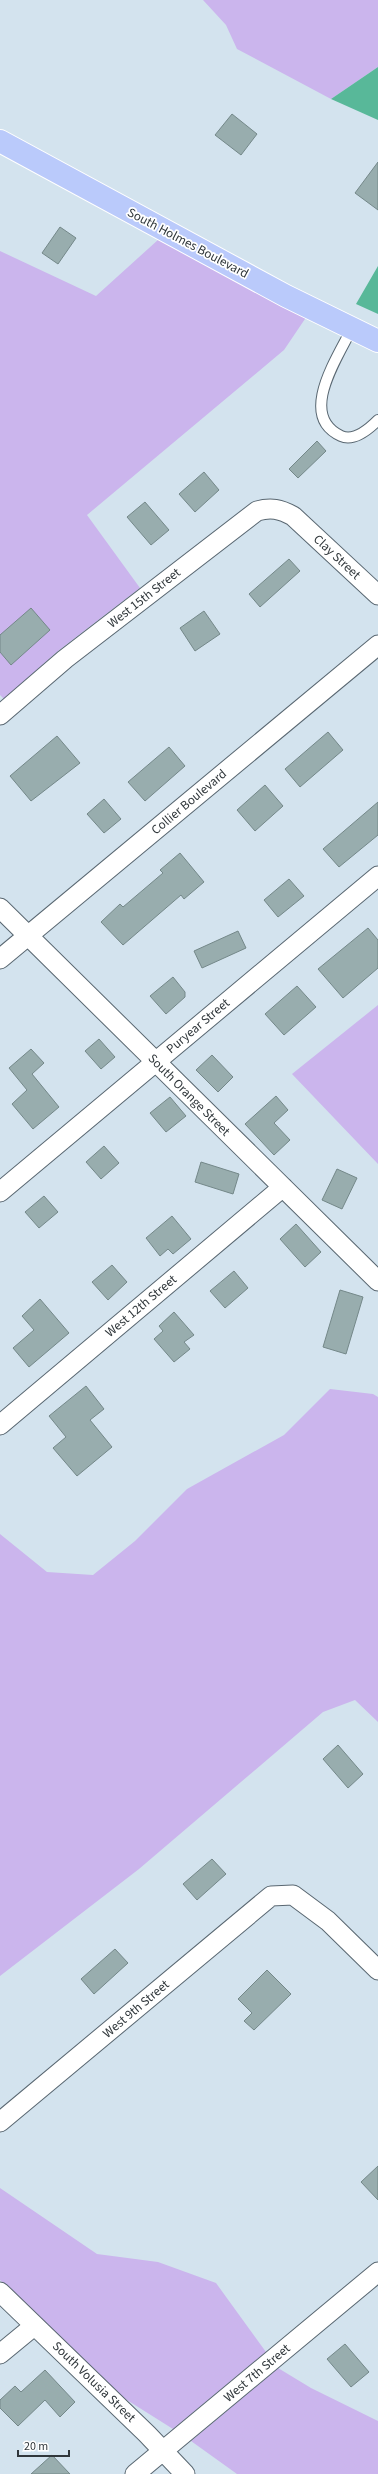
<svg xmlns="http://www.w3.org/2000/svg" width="378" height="2474" viewBox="0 0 378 2474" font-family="'Source Sans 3',sans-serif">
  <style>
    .green { fill: #cbb5ed }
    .water { fill: #58b899 }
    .building { fill: #98adae; stroke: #748889 }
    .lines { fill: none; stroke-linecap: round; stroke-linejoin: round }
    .lane-casing { stroke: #596771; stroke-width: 12 }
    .street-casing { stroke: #596771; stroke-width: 21 }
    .primary-casing { stroke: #fff; stroke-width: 24 }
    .lane { stroke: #fff; stroke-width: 10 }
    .street { stroke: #fff; stroke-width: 19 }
    .primary { stroke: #bacafb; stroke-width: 22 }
    .labels { text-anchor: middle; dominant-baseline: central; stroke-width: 3.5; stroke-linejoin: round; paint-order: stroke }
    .street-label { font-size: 13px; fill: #30373b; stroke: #fff }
  </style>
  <rect width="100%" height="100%" fill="#d3e3ee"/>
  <!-- green -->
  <path class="green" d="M203 0H378V67L331 99 237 49 226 25Z
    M159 239 307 316 284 350 87 515 140 588 58 651 4 699 0 695V251L96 296Z
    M378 1005V1164L292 1074Z
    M330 1389 373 1394 378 1397V1722L355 1700 323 1712 139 1869 0 1976V1534L47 1572 93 1575 135 1541 187 1489 284 1435Z
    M0 2188 97 2254 158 2262 216 2283 266 2352 173 2429 119 2395 0 2280Z
    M278 2368 311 2388 378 2421V2474H237L191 2441Z"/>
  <!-- water -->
  <path class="water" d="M378 67V120L331 99Z
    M378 266V314L356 304Z"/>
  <!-- building -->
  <path class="building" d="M232 114 257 134 241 155 215 135Z
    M378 162V210L355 193Z
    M60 227 76 238 58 264 42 253Z
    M317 441 326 451 298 478 289 469Z
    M204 472 219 490 195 512 179 494Z
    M145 502 169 530 151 545 127 517Z
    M289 559 300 571 260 607 249 594Z
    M31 608 50 630 11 665 0 652V635Z
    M204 611 220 634 195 651 180 628Z
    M328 732 343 750 300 787 285 769Z
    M57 736 80 763 31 801 10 776Z
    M169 747 185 766 145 801 128 782Z
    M265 785 283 806 255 831 237 810Z
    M104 799 121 819 104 833 87 814Z
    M378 802V835L339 867 323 849Z
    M180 853 204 882 184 899 181 895 123 945 101 922 120 904 123 907 163 873 160 870Z
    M289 879 304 896 278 917 264 900Z
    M368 928 378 940V968L343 998 318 969Z
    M238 931 246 948 202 968 194 951Z
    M173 977 185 992V997L166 1014 150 996Z
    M297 986 316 1007 284 1035 265 1014Z
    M99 1039 115 1057 101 1069 85 1051Z
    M31 1049 44 1063 32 1074 59 1107 33 1129 12 1104 27 1090 9 1068Z
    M212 1055 233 1077 218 1092 196 1070Z
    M276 1096 288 1110 274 1123 290 1140 274 1155 245 1124Z
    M170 1097 186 1116 166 1132 150 1113Z
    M104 1146 119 1163 101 1179 86 1162Z
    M201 1162 239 1174 233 1194 195 1182Z
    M337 1169 357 1178 342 1209 322 1200Z
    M44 1196 58 1212 39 1228 25 1212Z
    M172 1216 191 1239 173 1254 168 1249 160 1256 146 1238Z
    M296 1224 321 1252 305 1267 280 1239Z
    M112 1265 127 1282 108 1300 92 1282Z
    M234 1271 248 1288 225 1308 210 1291Z
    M340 1290 363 1297 346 1354 323 1347Z
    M40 1299 69 1333 29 1367 13 1348 34 1330 22 1316Z
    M174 1312 194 1335 184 1342 190 1349 174 1362 154 1339 163 1331 159 1326Z
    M86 1386 104 1409 90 1420 112 1447 77 1476 53 1448 66 1437 49 1416Z
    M338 1745 363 1774 348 1788 323 1759Z
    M212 1859 226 1874 197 1900 183 1884Z
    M115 1949 128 1963 94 1994 81 1979Z
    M267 1970 291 1994 254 2030 244 2021 252 2013 238 1999Z
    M378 2166V2200L361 2182Z
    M345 2344 369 2372 351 2387 327 2359Z
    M45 2370 75 2402 60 2417 45 2400 18 2426 0 2408V2400L15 2386 21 2392Z
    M52 2455 70 2474H31Z"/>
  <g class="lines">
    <defs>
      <path id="lane" d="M352 328C338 357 297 416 341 436 354 442 369 429 378 420"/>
      <path id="street" d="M0 715 65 659 257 511C271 507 280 509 293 516L378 595
        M0 908 378 1281
        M0 959 378 645
        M0 1192 378 876
        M0 1425 283 1187
        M0 2122 271 1896 293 1895 328 1921 378 1970
        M0 2292 147 2434 185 2474
        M0 2354 34 2326
        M135 2474 378 2272"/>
      <path id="primary" d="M0 141 286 296 378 341"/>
    </defs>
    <!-- lane casing -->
    <use href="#lane" class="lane-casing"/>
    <!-- street casing -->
    <use href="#street" class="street-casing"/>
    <!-- primary casing -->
    <use href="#primary" class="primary-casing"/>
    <!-- lane -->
    <use href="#lane" class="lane"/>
    <!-- street -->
    <use href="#street" class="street"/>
    <!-- primary -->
    <use href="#primary" class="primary"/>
  </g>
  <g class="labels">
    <!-- street labels -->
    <g class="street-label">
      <text transform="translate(188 243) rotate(28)">South Holmes Boulevard</text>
      <text transform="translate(337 557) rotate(43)">Clay Street</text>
      <text transform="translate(144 598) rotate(-38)">West 15th Street</text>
      <text transform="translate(189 802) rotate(-40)">Collier Boulevard</text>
      <text transform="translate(198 1026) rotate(-40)">Puryear Street</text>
      <text transform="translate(189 1095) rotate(45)">South Orange Street</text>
      <text transform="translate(141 1306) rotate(-40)">West 12th Street</text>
      <text transform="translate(136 2009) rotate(-40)">West 9th Street</text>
      <text transform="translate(257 2373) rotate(-40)">West 7th Street</text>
      <text transform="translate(94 2382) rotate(44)">South Volusia Street</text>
    </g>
  </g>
  <!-- scale -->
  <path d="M18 2450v6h51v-6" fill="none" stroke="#30373b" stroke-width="2"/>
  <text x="24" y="2450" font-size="12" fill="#30373b" stroke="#ffffff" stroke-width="3" paint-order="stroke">20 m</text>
</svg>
